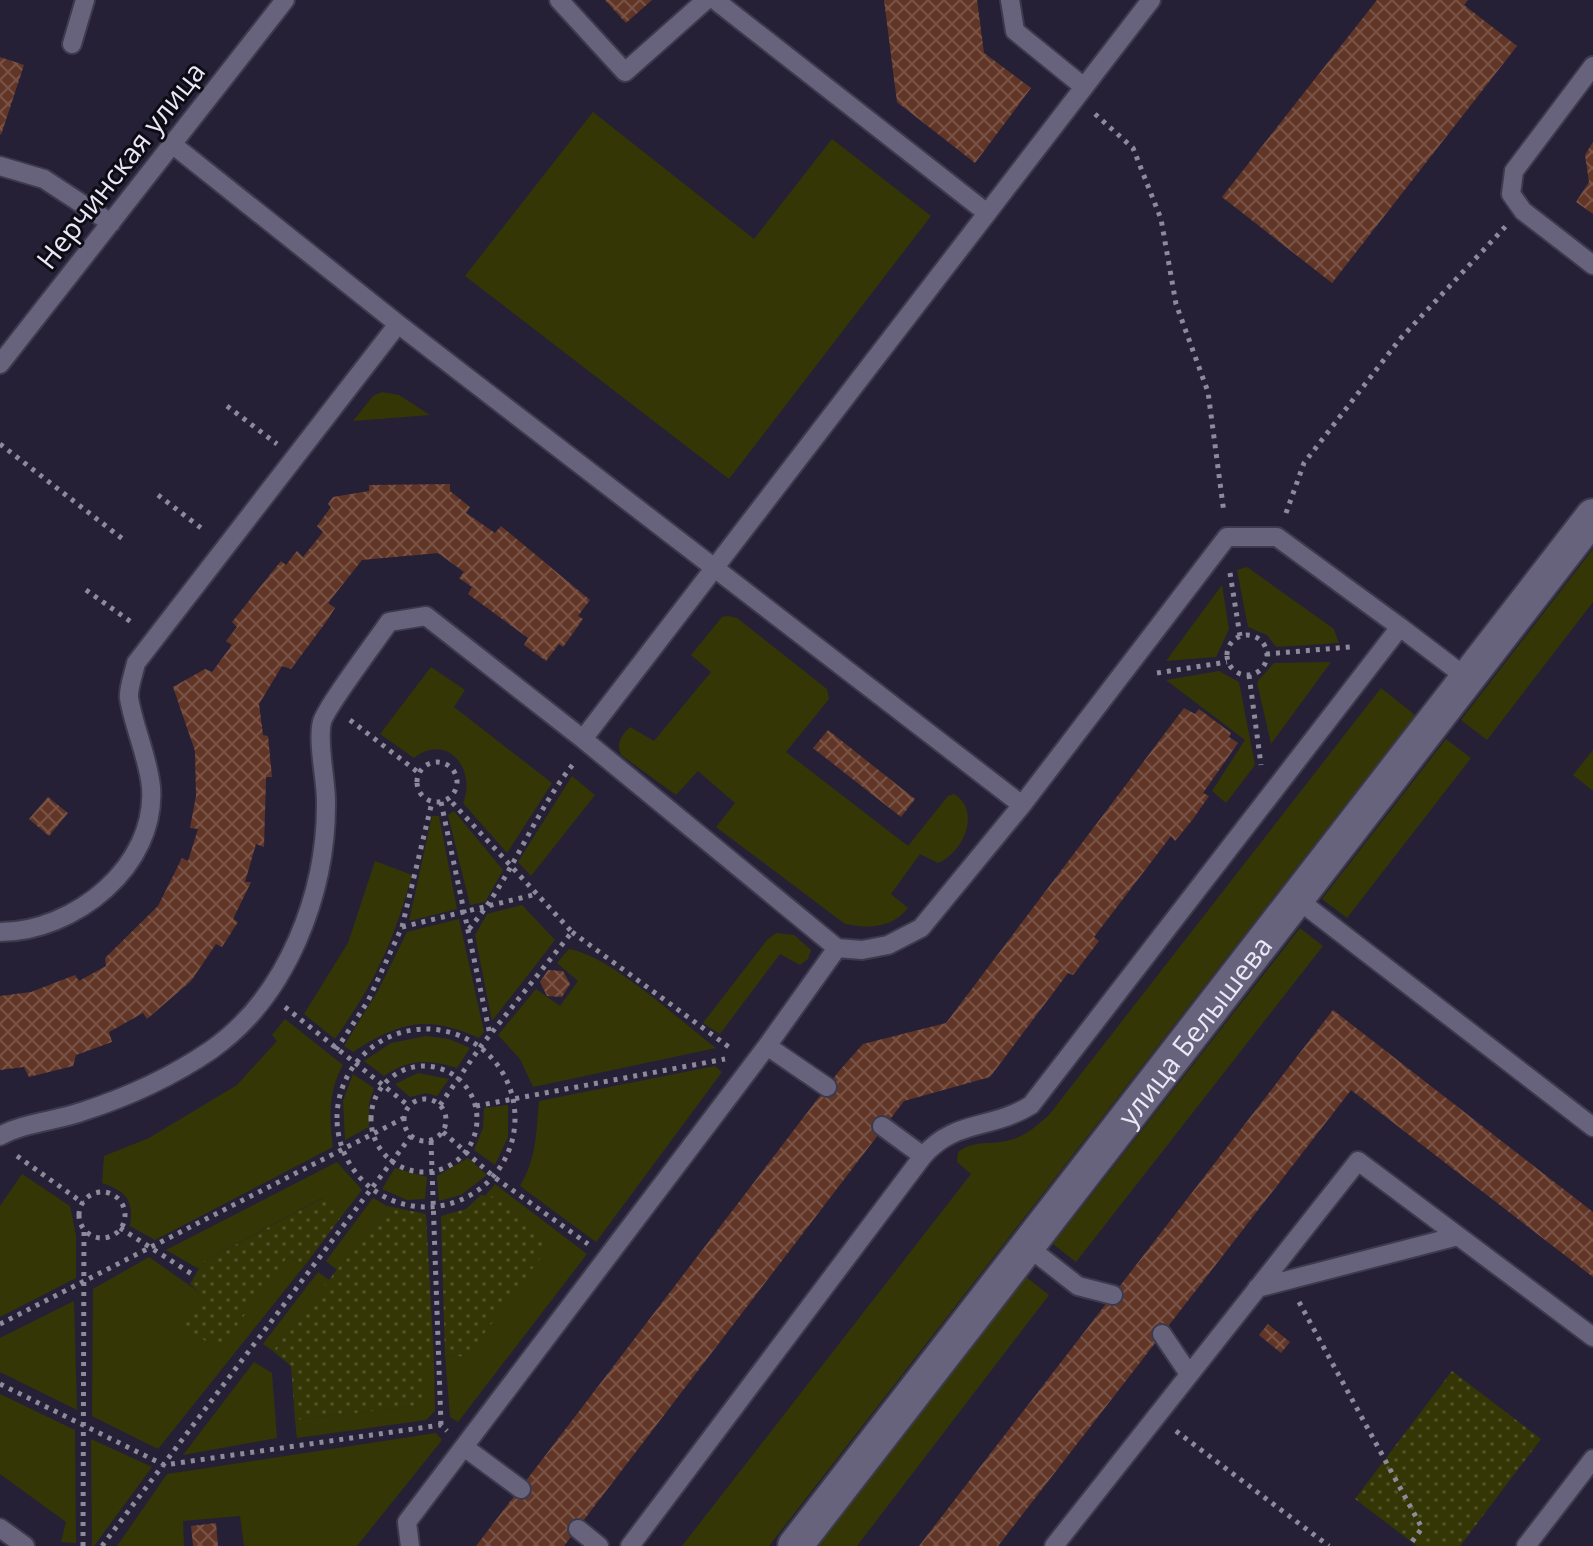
<svg xmlns="http://www.w3.org/2000/svg" width="1593" height="1546" viewBox="0 0 1593 1546" font-family="'Open Sans',sans-serif">
  <style>
    .grass { fill: #353605 }
    .park { fill: url(#park-dots) }
    .building { fill: url(#building-cross-hatch) }
    .lines { fill: none; stroke-linecap: round; stroke-linejoin: round }
    .service-casing { stroke: #3e3a4d; stroke-width: 22 }
    .minor-casing { stroke: #3e3a4d; stroke-width: 38 }
    .path { stroke: #8d8a9c; stroke-width: 5; stroke-dasharray: 4 6; stroke-linecap: butt }
    .service { stroke: #67637d; stroke-width: 18 }
    .minor { stroke: #67637d; stroke-width: 34 }
    .labels { text-anchor: middle; dominant-baseline: central; stroke-width: 6; stroke-linejoin: round; paint-order: stroke }
    .street-label { font-size: 28px; fill: #eae8f7; stroke: #0d0c15 }
  </style>
  <defs>
    <pattern id="park-dots" width="8" height="8" patternUnits="userSpaceOnUse" patternTransform="scale(2)"><rect width="8" height="8" fill="#353605"/><path d="M2 2h.1M6 6h.1" fill="none" stroke="#52532a" stroke-width="1.8" stroke-linecap="round"/></pattern>
    <pattern id="building-cross-hatch" width="8" height="8" patternUnits="userSpaceOnUse" patternTransform="scale(2)"><rect width="8" height="8" fill="#623626"/><path d="M0 0l8 8M0 8l8-8" fill="none" stroke="#795346"/></pattern>
  </defs>
  <rect width="100%" height="100%" fill="#252036"/>
  <!-- grass -->
  <path class="grass" d="M593 112 754 239 832 139 931 216 729 479 465 276Z
    M382 392 399 395 430 415 353 421 373 396Z
    M1593 549V602L1487 740 1461 720Z
    M1247 567 1334 629 1339 643 1276 647 1267 635 1248 627 1237 570Z
    M1222 585 1229 629 1216 657 1166 661Z
    M728 616 737 618 827 689 829 699 786 752 908 846 948 796 954 794C982 811 963 853 938 863L920 854 891 894 908 908C892 928 869 929 845 924L716 827 735 803 698 771 676 795 621 755C616 743 621 736 630 727L654 741 711 672 691 655 722 617Z
    M1331 662 1271 744 1257 682 1274 663Z
    M431 667 465 690 454 707 552 783 507 853 463 803C477 769 447 732 414 758L380 734Z
    M1219 671 1239 682 1255 765 1226 803 1212 791 1245 740 1166 680Z
    M1381 688 1415 715 769 1546H682L971 1174 957 1162 958 1152C974 1140 987 1145 1006 1141 1023 1138 1037 1126 1049 1115Z
    M1446 739 1471 758 1347 918 1322 899Z
    M1593 750V791L1573 775Z
    M572 776 595 795 531 876 518 862Z
    M454 811 503 870 485 902 470 905 448 815Z
    M432 816H439L457 909 409 921Z
    M375 861 412 875C393 943 375 982 335 1039L304 1014 348 943Z
    M522 905 555 940 492 1021 475 935 487 914Z
    M459 919 484 1032 479 1038C427 1014 399 1022 353 1052L344 1046 379 989 407 932Z
    M1300 928 1323 946 1076 1262 1053 1244Z
    M776 933 794 935 811 950 808 959 800 965 780 954 720 1034 703 1023 767 940Z
    M569 949C611 956 680 1021 716 1048L533 1087 520 1059 498 1035 536 989 560 1006 578 981 557 963Z
    M285 1019 343 1065C328 1092 329 1118 333 1147L155 1240 130 1226C134 1200 126 1191 102 1183L104 1156 149 1138 237 1085 277 1041 272 1035Z
    M426 1036 449 1039 470 1048 457 1068C429 1059 408 1059 384 1076L364 1061 391 1043Z
    M715 1066 722 1072 596 1242 520 1186C537 1157 536 1133 539 1101Z
    M418 1073 449 1079 437 1096 426 1093 410 1097 395 1084Z
    M353 1074 374 1088 369 1103V1127L345 1140 343 1101Z
    M508 1105V1137L495 1165 474 1150 483 1128 484 1108Z
    M468 1158 487 1175 461 1195 439 1201 437 1176Z
    M337 1162 362 1190 344 1213 322 1198 203 1262 199 1269 166 1250Z
    M395 1168 427 1177 425 1199 407 1200 382 1189Z
    M22 1174 70 1206 76 1236V1278L0 1317V1206Z
    M495 1184 587 1254 458 1422 450 1417 445 1355 467 1357 495 1197 485 1196Z
    M373 1198 387 1206 337 1270 326 1261Z
    M288 1256 305 1265 158 1449 92 1416 93 1289 149 1257 203 1295Z
    M318 1272 329 1280 273 1351 263 1344Z
    M1026 1277 1049 1295 857 1546H817Z
    M74 1301 77 1410 0 1372V1338Z
    M425 1360 434 1362 435 1411 426 1420 297 1438 295 1420 424 1405Z
    M254 1362 272 1373 277 1438 183 1455Z
    M0 1394 75 1430 76 1543 61 1542 66 1522 0 1474Z
    M436 1433 442 1440 357 1546H244L240 1516 183 1521 184 1546H117L167 1474Z
    M91 1439 152 1467 94 1546H92Z"/>
  <!-- park -->
  <path class="park" d="M481 1195 495 1197 552 1242 467 1357 445 1355 441 1216 466 1209Z
    M323 1198 344 1213 305 1265 288 1256 219 1350 183 1326 203 1296 190 1284 203 1262Z
    M387 1206 426 1214 434 1361H425V1405L295 1420 291 1366 273 1351Z
    M1452 1371 1541 1439 1460 1546H1417L1355 1499Z"/>
  <!-- building -->
  <path class="building" d="M605 0H652L626 23Z
    M884 0H977L984 53 1031 88 975 163 897 102Z
    M1377 0H1468L1464 5 1517 46 1332 283 1222 197Z
    M0 57 24 65 1 135 0 134Z
    M1593 142V214L1576 202 1589 182 1585 155Z
    M450 484V491L470 507 466 513 495 533 501 526 590 600 578 616 583 619 563 647 559 644 546 661 524 645 528 638 468 594 472 587 459 578 464 572 438 553 362 560 328 603 335 608 326 622 291 669 282 666 259 704 263 735 268 736 272 777H266L264 847 256 844 245 882H251L233 919 238 922 222 947 216 944 191 981 147 1019 143 1013 109 1032 112 1042 76 1055 73 1066 29 1077 24 1067 0 1070V996L31 992 75 975 79 981 106 966 105 958 158 906 182 858 188 861 198 829 190 828 196 796 195 751 173 687 205 669 212 672 232 645 226 641 237 627 232 622 281 561 286 565 297 551 303 557 323 532 317 526 331 507 328 504 333 497 369 491V485Z
    M1184 708 1195 714 1199 709 1231 733 1229 737 1238 743 1203 793 1209 796 1193 819 1175 841 1171 836 1094 937 1099 941 1073 975 1068 973 990 1077 904 1101 564 1546H476L839 1071 863 1044 946 1023Z
    M828 730 915 799 901 817 813 748Z
    M48 797 68 813 49 836 29 819Z
    M548 970 563 971 570 984 562 997 547 996 540 982Z
    M1333 1010 1593 1212V1277L1351 1090 998 1546H919Z
    M1268 1324 1290 1342 1281 1353 1259 1335Z
    M216 1523 218 1546H193L191 1526Z"/>
  <g class="lines">
    <defs>
      <path id="service" d="M559 0 625 72 706 0
        M715 0 987 213
        M1010 0 1015 31 1084 87
        M72 44 85 0
        M1593 66 1514 171 1511 194 1523 211 1593 265
        M172 144 398 324 1022 805
        M0 166 44 179 111 223
        M0 364 285 0
        M1400 627 1467 678
        M583 739 1151 0
        M1297 899 1593 1127
        M0 932C74 932 157 866 151 787 148 757 134 728 129 698 128 688 134 673 136 663L398 324
        M827 1087 767 1046 837 948
        M882 1126 923 1156
        M0 1136C23 1123 55 1121 81 1112 128 1097 170 1078 211 1050 288 996 327 892 326 801 326 779 317 742 322 722 326 707 377 640 389 622L426 616 583 739 837 948 862 950 888 945 921 928 1022 805 1227 537H1277L1400 627 1031 1105C991 1130 955 1119 923 1156L630 1546
        M1027 1246 1078 1286 1113 1295
        M1257 1288 1458 1236
        M1162 1334 1189 1374
        M464 1447 521 1489
        M0 1528 25 1546
        M578 1529 599 1546
        M410 1546 407 1522 767 1046
        M1054 1546 1358 1161 1593 1337
        M1526 1546 1593 1459"/>
      <g id="minor">
        <path id="s1" d="M795 1546 1593 516"/>
      </g>
    </defs>
    <!-- service casing -->
    <use href="#service" class="service-casing"/>
    <!-- minor casing -->
    <use href="#minor" class="minor-casing"/>
    <!-- path -->
    <path class="path" d="M1095 114 1133 148 1161 219 1176 304 1208 392 1224 513
      M227 406 277 444
      M0 444 124 540
      M158 495 205 531
      M1286 513 1304 463 1400 339 1506 226
      M1230 573 1240 636
      M86 590 134 624
      M1227 655a20 20 0 1 1 40 0a20 20 0 1 1-40 0Z
      M1266 654 1350 647
      M1157 673 1227 662
      M1249 675 1261 765
      M350 720 419 773
      M417 782a20 20 0 1 1 40 0a20 20 0 1 1-40 0Z
      M441 802 490 1035
      M402 927 537 894
      M469 929C511 880 533 814 574 763
      M572 932 733 1050
      M285 1007 409 1106
      M337 1118a89 89 0 1 1 178 0a89 89 0 1 1-178 0Z
      M336 1050 368 1001 402 927 432 802
      M371 1119a53 53 0 1 1 106 0a53 53 0 1 1-106 0Z
      M404 1120a21 21 0 1 1 42 0a21 21 0 1 1-42 0Z
      M440 1105 481 1046 572 932 449 799
      M476 1106 725 1059
      M443 1132 494 1177 588 1244
      M431 1141 441 1425
      M17 1156 83 1203
      M79 1215a23 23 0 1 1 46 0a23 23 0 1 1-46 0Z
      M120 1228 195 1276
      M1299 1302 1422 1528 1409 1546
      M0 1324 404 1118
      M0 1384 164 1465 441 1425 447 1431
      M1176 1431 1329 1546
      M83 1546 84 1228
      M102 1546 411 1136"/>
    <!-- service -->
    <use href="#service" class="service"/>
    <!-- minor -->
    <use href="#minor" class="minor"/>
  </g>
  <g class="labels">
    <!-- street labels -->
    <g class="street-label">
      <text transform="translate(120 165) rotate(-52)">Нерчинская улица</text>
      <text stroke="none"><textPath href="#s1" startOffset="652">улица Белышева</textPath></text>
    </g>
  </g>
</svg>
